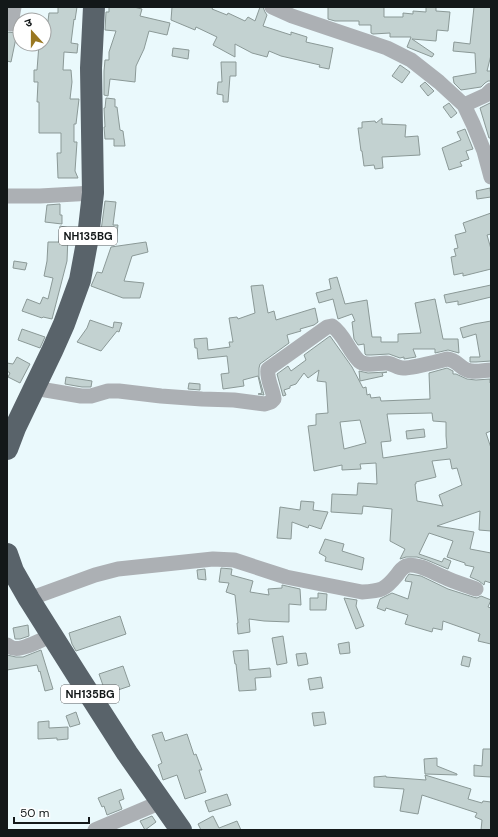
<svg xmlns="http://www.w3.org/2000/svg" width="498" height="837" viewBox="0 0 498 837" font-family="'DM Sans','Noto Sans Devanagari',sans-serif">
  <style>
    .building { fill: #c3d2d1; stroke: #8b9997; fill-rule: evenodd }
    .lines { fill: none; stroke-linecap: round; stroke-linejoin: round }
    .minor { stroke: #acb0b4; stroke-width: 15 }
    .highway { stroke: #59636a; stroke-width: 22 }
    .labels { text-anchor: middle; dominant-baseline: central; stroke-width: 3; stroke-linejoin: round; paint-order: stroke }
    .shield { fill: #fff; stroke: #5a5d5e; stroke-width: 1 }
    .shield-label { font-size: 11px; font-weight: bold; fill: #131819 }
  </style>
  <rect width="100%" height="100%" fill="#eaf9fc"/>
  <!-- building -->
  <path class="building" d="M58 7H77L75 20 74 19 71 43 78 44 77 53 64 52 63 70H71L72 82 70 99H79L76 124H74V142H77L75 171 78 178H58L57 153H61V133H39V102H37L38 82H34V70H37L39 44H45L49 13H58Z
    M109 7H134L142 9 140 16 170 23 167 35 149 31 144 49 136 66 135 82 110 79 108 96 104 95V71L105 60H109V52L116 31 105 30 106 12H109Z
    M172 7H213L212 9 227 15 228 13 245 21 248 17 255 21 260 7H263L265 12 267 15 263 26 291 35V32L307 37 306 42 333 48 329 69 319 67 320 65 281 56 269 51 267 57 252 53 235 44V57L213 45 217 37 196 27 195 30 171 20Z
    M328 7H384V17H403V13L413 14V11L426 12V7H436V11L450 12 448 31 437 30 436 41 412 39 434 54 432 57 407 47 411 37H390V33L373 34 371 33V25H359V21H335L328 19Z
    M474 7H491V55L487 71H491V81H488L485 83 481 87 461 90 454 83 453 77 476 73 475 53 453 51 454 42 470 44Z
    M7 32 17 33 11 62 7 61Z
    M173 48 189 50 188 59 172 56Z
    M221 62H236V76H230L228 102H223V95L217 94 218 82H222Z
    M400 65 410 72 402 83 392 76Z
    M425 82 434 91 428 96 420 86Z
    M106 98 115 99V107H117L120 130 123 131 125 146H114V139H105L104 127H105L104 108H105Z
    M449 103 457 113 451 118 443 107Z
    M490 103 491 106V138H489L480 108Z
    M382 118V124L406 125 405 137 418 136 420 155 382 157 383 168 375 169 374 165 364 166 362 151H361L358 128H362V122L375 121 376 123Z
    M465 129 473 149 466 151 469 159 460 162 462 166 449 170 442 148 461 140 457 132Z
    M490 188 491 197 477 199 476 191Z
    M105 201 116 202 113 225H118L116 241 100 238Z
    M60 204V215H62V224L45 222 47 205Z
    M491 213V234L487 235 491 249V269L463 276V273L454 275 451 257 456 256 454 249 458 248 455 235 466 232 463 223Z
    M60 226 70 228 69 236H68L67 261 52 319 43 317 42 318 22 311 27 299 40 304 43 297 48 299 53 278 44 276 47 261 48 242H59Z
    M146 242 148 252 132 256 124 281 144 283 140 298H123L91 286 97 272 102 273 111 247Z
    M14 261 27 263 25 270 13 268Z
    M337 277 345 304 367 300 372 337H381V342H398V334L421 333 415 303 435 299 443 339H458L459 353 448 350 435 353V349H413L416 357 404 359V357L400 358 389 354 371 355H366L365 354 364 344 358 345 354 339 352 322 355 321 352 314 338 319 333 299 319 303 316 293 331 289 329 279Z
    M263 285 268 313 274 311 276 320 315 308 318 322 314 325 300 329 301 331 287 335 289 343 260 364 259 368V377L264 395 258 394 262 393 258 376 243 380 244 386 223 389 221 374 229 373 227 356 198 359 197 348H195L194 339 207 338 208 350 230 347 229 342H233L229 318 237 317 238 319 255 313 251 286Z
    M491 285V297L458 305V301L446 303 444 295Z
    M90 320 113 328 114 322 122 323 119 332 117 331 101 351 77 342 87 328Z
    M491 321V361L476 362H470V357H480L476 334 463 338 460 328 474 324Z
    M22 329 45 337 40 348 18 340Z
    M330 336 352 367 363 388 366 387 367 395 370 394 371 398 380 397 381 401 430 399 429 373 447 368 453 371V374H456L467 379 476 380 490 379V383H491V431L486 433 491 448V531L479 530 480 511 437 526 474 532 470 549 491 553V583L485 581 484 585 479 581 470 577 474 567 465 565V563L447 557 453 541 429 533 419 554 442 562 444 558 451 561 448 569 427 560 417 557H406L400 559 405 549 390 541 392 509 363 506 362 514 331 512 332 494 357 495 358 483 377 484 376 463 360 464 361 469 342 470V465L314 471 308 426 316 425V414L328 413 326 382 317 381 319 370 308 378 304 373 296 384 290 386V388L284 390 286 395 283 396 277 374 288 366 291 371 306 360 304 355ZM432 413 433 421 446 422V436L447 448 383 458 381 442 391 441 387 414ZM360 420 366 443 344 449 340 422ZM450 459 452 469 457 468 462 485 439 495 443 506 417 501 415 484H416V482L436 477 432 461Z
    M17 357 30 364 20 383 8 377 10 373 7 371V363L13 364Z
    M359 371 368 373 387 372 382 373 383 376 360 381Z
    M66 377 92 381 91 387H82L65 384Z
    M189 383 200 384V390L188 389Z
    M424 429 425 437 407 439 406 431Z
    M301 501 314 502 313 510 328 512 321 529 309 525 308 528 292 522 291 539 277 538 280 507 300 510Z
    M325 539 344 544 342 551 364 558 362 570 325 561 326 557 319 553 323 544Z
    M221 568 232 569 231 575 253 581 250 592 269 595 268 589 282 588V585L300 589 301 605 289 604V622L264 621 249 619 250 632 238 634 237 623H238L235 595 226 592 229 583 219 582Z
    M205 569 206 580 198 579 197 570Z
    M409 574 421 576 448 589 473 597 477 598 481 596 491 600 488 607 491 608V644L478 641 480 634 443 621 442 630 433 628 432 632 405 624 408 615 386 608 385 611 377 608 380 599 392 593 408 599 412 582 405 581 406 578Z
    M318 593 327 594 326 610H310V598H318Z
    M344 598 357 600 356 606 364 626 356 629Z
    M120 616 126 634 76 651 72 644 69 633Z
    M28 625 29 636 20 639H15L13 628Z
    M283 636 287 663 277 665 272 638Z
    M349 642 350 653 340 654 338 644Z
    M41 650 53 689 45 691 40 671 39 672 37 665 7 670V655L16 657H23Z
    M248 650 249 670 270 668 271 677 255 678 256 690 239 691 236 664H235L233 651Z
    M306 653 308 664 298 666 296 654Z
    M463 656 471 658 469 667 461 665Z
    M123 666 130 686 106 694 99 674Z
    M321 677 323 688 310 690 308 679Z
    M76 712 80 724 70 727 66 716Z
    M324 712 326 724 314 726 312 713Z
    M49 721V728L68 727V739L57 740V738L38 739V722Z
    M162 732 165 741 187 734 194 755 196 754 202 770H199L206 792 185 799 177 775 163 780 158 765 162 763 152 735Z
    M483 749H491V777L474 776V765L482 766Z
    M437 758V766L457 774V775L425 774 424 759Z
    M425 775 471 789 468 799 482 803 483 801 491 802V830H481L482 820 475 817 477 813 422 795 418 814 400 811 404 789 374 787V777L386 776V777L426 780Z
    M121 789 124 799 119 801 122 809 107 815 104 806 102 807 98 798Z
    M227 794 231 805 209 812 205 801Z
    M152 816 156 822 145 830 140 821Z
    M213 816 219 828 237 821 241 830H201L198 824Z"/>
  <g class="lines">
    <!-- minor -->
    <path class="minor" d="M272 7 292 16 387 48 411 60 439 82 464 105 473 124 484 151 491 177
      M11 24 14 7
      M464 105 486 95 491 90
      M7 196H40L93 193
      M34 388 81 396H91L108 391H119L161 396 202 399 234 400 265 404 271 402 274 399C273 389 266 378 268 369L327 327 332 326C344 334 348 350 359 361 366 367 377 363 386 363 392 363 397 368 403 368 414 368 435 362 447 359 457 360 459 367 467 370 474 373 484 370 491 370
      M29 599 95 575 118 569 213 559 234 560 286 577 362 592C381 591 385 590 397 575 399 572 402 568 406 566 410 564 417 566 421 567 428 569 436 574 444 577 454 582 465 585 476 589
      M7 645C7 645 12 648 13 648 22 651 43 639 52 635
      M95 830 161 802"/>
    <!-- highway -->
    <path class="highway" d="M7 449 15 428 52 351 64 324 80 280 88 237 93 193 91 68 94 7
      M7 554 13 571 29 599 77 675 127 753 181 830"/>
  </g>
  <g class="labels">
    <!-- shield labels -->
    <g class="shield">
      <rect x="59" y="227" width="58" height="18" rx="3"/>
      <rect x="61" y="685" width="58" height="18" rx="3"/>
    </g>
    <g class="shield-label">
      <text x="88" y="236">NH135BG</text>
      <text x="90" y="694">NH135BG</text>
    </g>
  </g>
  <!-- border -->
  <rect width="498" height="837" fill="none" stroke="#131819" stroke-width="16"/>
  <!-- north arrow -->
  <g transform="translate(32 32) rotate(339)"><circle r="19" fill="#ffffff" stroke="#a1a3a3"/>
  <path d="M0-3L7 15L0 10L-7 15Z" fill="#997721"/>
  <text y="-6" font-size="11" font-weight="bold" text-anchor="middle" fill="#131819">उ</text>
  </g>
  <!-- scale -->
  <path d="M14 817v6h75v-6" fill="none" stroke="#131819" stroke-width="2"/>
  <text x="20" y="817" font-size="12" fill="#131819" stroke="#ffffff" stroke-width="3" paint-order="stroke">50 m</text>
</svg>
